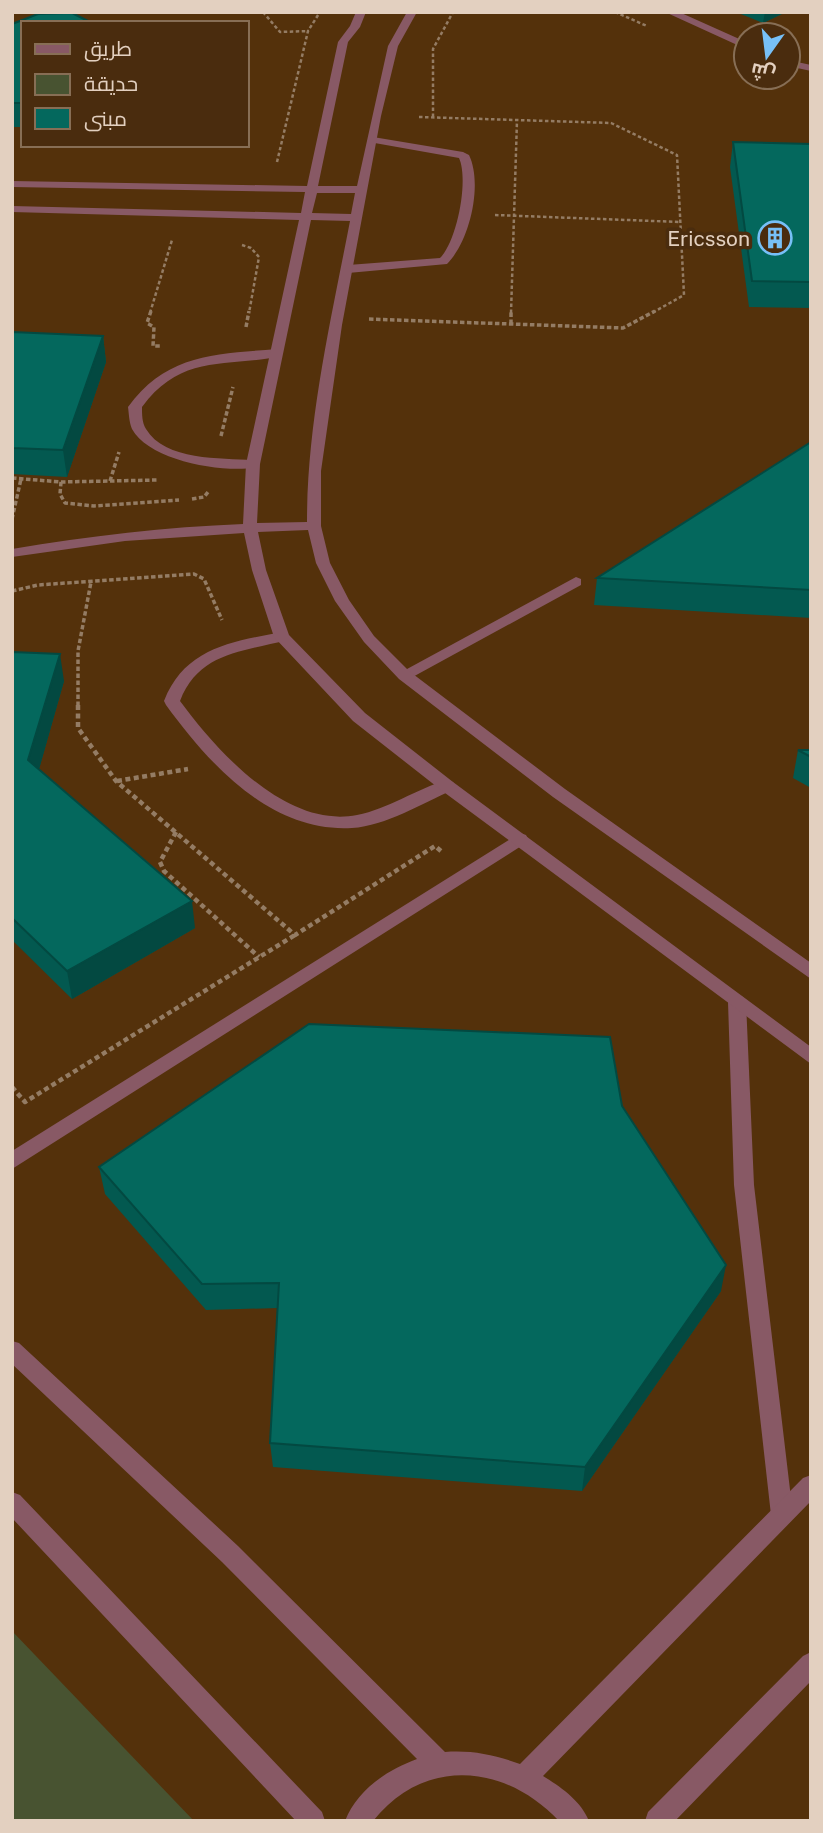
<svg xmlns="http://www.w3.org/2000/svg" width="823" height="1833" viewBox="0 0 823 1833" font-family="'Public Sans',Cairo,sans-serif">
  <style>
    .built { fill: #54310b; fill-rule: evenodd }
    .green { fill: #485331 }
    .lines { fill: none; stroke-linecap: round; stroke-linejoin: round }
    .path-far2 { stroke: #947c64; stroke-width: 2.5; stroke-dasharray: 3.5 2.5; stroke-linecap: butt }
    .path-far1 { stroke: #947c64; stroke-width: 3.5; stroke-dasharray: 4.5 2.5; stroke-linecap: butt }
    .path { stroke: #947c64; stroke-width: 4.5; stroke-dasharray: 5 3.5; stroke-linecap: butt }
    .lane { fill: #885965; fill-rule: evenodd }
    .street { fill: #885965; fill-rule: evenodd }
    .wall { fill: #035950 }
    .shaded-wall { fill: #034941 }
    .building { fill: #04685d; stroke: #034941; stroke-width: 2 }
    .labels { text-anchor: middle; dominant-baseline: central; stroke-width: 7; stroke-linejoin: round; paint-order: stroke }
    .far-poi-label { font-size: 21px; fill: #e3d0c0; stroke: #4a2c0e; text-anchor: end }
  </style>
  <rect width="100%" height="100%" fill="#4a2c0e"/>
  <!-- built -->
  <path class="built" d="M12 12H811V1821H12ZM23 23H247V145H23ZM746 35H788V77H746Z"/>
  <!-- green -->
  <path class="green" d="M12 1631 194 1821H12Z"/>
  <g class="lines">
    <!-- path-far2 -->
    <path class="path-far2" d="M263 12 280 32 309 31
      M615 12 647 26
      M419 117 611 123 677 155 684 295 652 313
      M433 117V49L453 12
      M277 162 308 31 320 12
      M495 215 680 222
      M242 245 251 248 259 257 249 313
      M150 313 172 240
      M511 313 517 120"/>
    <!-- path-far1 -->
    <path class="path-far1" d="M151 311 147 323 154 327 153 346H160
      M369 319 623 328 655 311
      M511 324V311
      M246 327 249 311
      M221 436 233 387
      M12 478 61 482 60 494 65 503 94 506 179 500
      M110 481 119 452
      M61 482 158 480
      M192 499 204 497 208 492
      M12 519 21 479
      M12 591 38 585 194 574 204 579 222 620
      M78 706V651L91 582"/>
    <!-- path -->
    <path class="path" d="M78 705V728L116 781 295 935 435 846 442 852
      M117 781 188 769
      M176 832 160 862 164 871 259 957
      M12 1087 25 1102 295 935"/>
    <!-- lane -->
    <path class="lane" d="M665 12H679L746 42V49Z
      M788 60 811 65V71L788 66Z
      M373 137 463 152 469 155C483 184 470 241 447 264L348 273 342 269 348 265 440 258C457 241 469 180 459 158L369 142V138Z
      M277 349 282 350V356C225 368 182 353 142 407 142 414 142 423 146 429 165 461 221 458 253 460L258 461V467C225 474 149 461 132 429 129 422 129 414 128 407 167 353 217 354 277 349Z
      M576 577 581 579V585L409 679 404 680 396 675Z
      M282 632 287 634 290 637 287 640C243 652 199 652 180 701 217 751 286 829 357 815 388 809 416 789 447 780L453 782 455 786 453 790C422 803 386 826 352 828 271 833 209 764 166 705L164 701C185 648 231 642 282 632Z
      M520 833 526 835 528 839 526 843 12 1169V1151Z
      M737 995 743 997 746 1002 754 1185 793 1515 790 1522 782 1526 774 1522 771 1515 734 1185 728 1002 731 997Z"/>
    <!-- street -->
    <path class="street" d="M356 12H366L360 27 348 42 318 186H357L388 46 407 12H417L398 46 381 116 342 325 321 471V526L330 563 349 600 374 636 409 671 565 789 811 963V979L553 797 399 679 364 642 335 601 316 563 308 530 258 532 266 570 289 635 365 713 453 782 811 1047V1064L441 790 353 721 274 637 252 570 244 533 125 541 12 557V549C89 536 166 527 243 524L246 464 299 220 12 212V206L301 213 305 192 12 187V181L307 186 338 42 350 26ZM317 193H355L351 214 312 213ZM311 220 350 221C331 320 307 421 307 522L257 523 260 464Z
      M12 1341 19 1343 238 1546 445 1752C472 1750 495 1755 520 1764L803 1478 811 1475V1501L543 1776C561 1787 581 1801 589 1821H559C505 1764 425 1756 373 1821H345C357 1790 387 1770 417 1759L222 1562 12 1364Z
      M12 1492 20 1495 322 1812 325 1821H296L12 1518Z
      M811 1652V1681L675 1821H645L648 1812 803 1656Z"/>
  </g>
  <!-- wall -->
  <path class="wall" d="M736 12H786L763 23Z
    M23 23V127H12V24Z
    M733 142 811 144V308L749 307 730 167Z
    M12 332 103 336 106 362 67 477 12 474Z
    M811 442V618L594 605 597 578Z
    M12 652 64 681 39 769 195 928 72 999 12 940Z
    M798 750H811V788L793 778Z
    M622 1106 721 1291 582 1491 273 1467 270 1443 278 1308 206 1310 105 1194 99 1167Z"/>
  <!-- shaded-wall -->
  <path class="shaded-wall" d="M765 12H786L763 23Z
    M103 336 106 362 67 477 63 450Z
    M60 654 64 681 34 787 28 760Z
    M192 901 195 928 72 999 67 971Z
    M726 1265 721 1291 582 1491 585 1467Z"/>
  <!-- building -->
  <path class="building" d="M72 13 92 23H23V103H12V24L38 14Z
    M219 21 218 23H188Z
    M733 142 811 144V282L752 281Z
    M12 332 103 336 63 450 12 448Z
    M811 442V590L597 578Z
    M12 652 60 654 28 760 192 901 67 971 12 918Z
    M798 750H811V757Z
    M309 1024 610 1037 622 1106 726 1265 585 1467 270 1443 279 1283 202 1284 99 1167Z"/>
  <!-- icons -->
  <defs>
    <symbol id="building-ring" viewBox="-11 -11 22 22"><circle r="9.5" fill="#4a2c0e" stroke="#77c0f7" stroke-width="1.5"/><path d="M-4-6H4V6H1V3H-1V6H-4ZM-2.5-4.3h1.7v1.8h-1.7ZM.8-4.3h1.7v1.8H.8ZM-2.5-1h1.7V.8h-1.7ZM.8-1h1.7V.8H.8Z" fill="#77c0f7"/></symbol>
  </defs>
  <g fill-rule="evenodd">
    <use href="#building-ring" x="756" y="219" width="38" height="38"/>
  </g>
  <g class="labels">
    <!-- far-poi labels -->
    <g class="far-poi-label">
      <text x="750" y="238">Ericsson</text>
    </g>
  </g>
  <!-- border -->
  <rect width="823" height="1833" fill="none" stroke="#e3d0c0" stroke-width="28"/>
  <!-- legend -->
  <rect x="21" y="21" width="228" height="126" fill="#4a2c0e" stroke="#876e55" stroke-width="2"/>
  <rect x="35" y="44" width="35" height="10" fill="#885965" stroke="#876e55" stroke-width="2"/>
  <text x="84" y="56" font-size="21" fill="#e3d0c0">طريق</text>
  <rect x="35" y="74" width="35" height="21" fill="#485331" stroke="#876e55" stroke-width="2"/>
  <text x="84" y="91" font-size="21" fill="#e3d0c0">حديقة</text>
  <rect x="35" y="108" width="35" height="21" fill="#04685d" stroke="#876e55" stroke-width="2"/>
  <text x="84" y="126" font-size="21" fill="#e3d0c0">مبنى</text>
  <!-- north arrow -->
  <g transform="translate(767 56) rotate(194)"><circle r="33" fill="#4a2c0e" stroke="#876e55" stroke-width="2"/>
  <path d="M0-5L12 26L0 18L-12 26Z" fill="#77c0f7"/>
  <text y="-10" font-size="19" font-weight="bold" text-anchor="middle" fill="#e3d0c0">ش</text>
  </g>
</svg>
